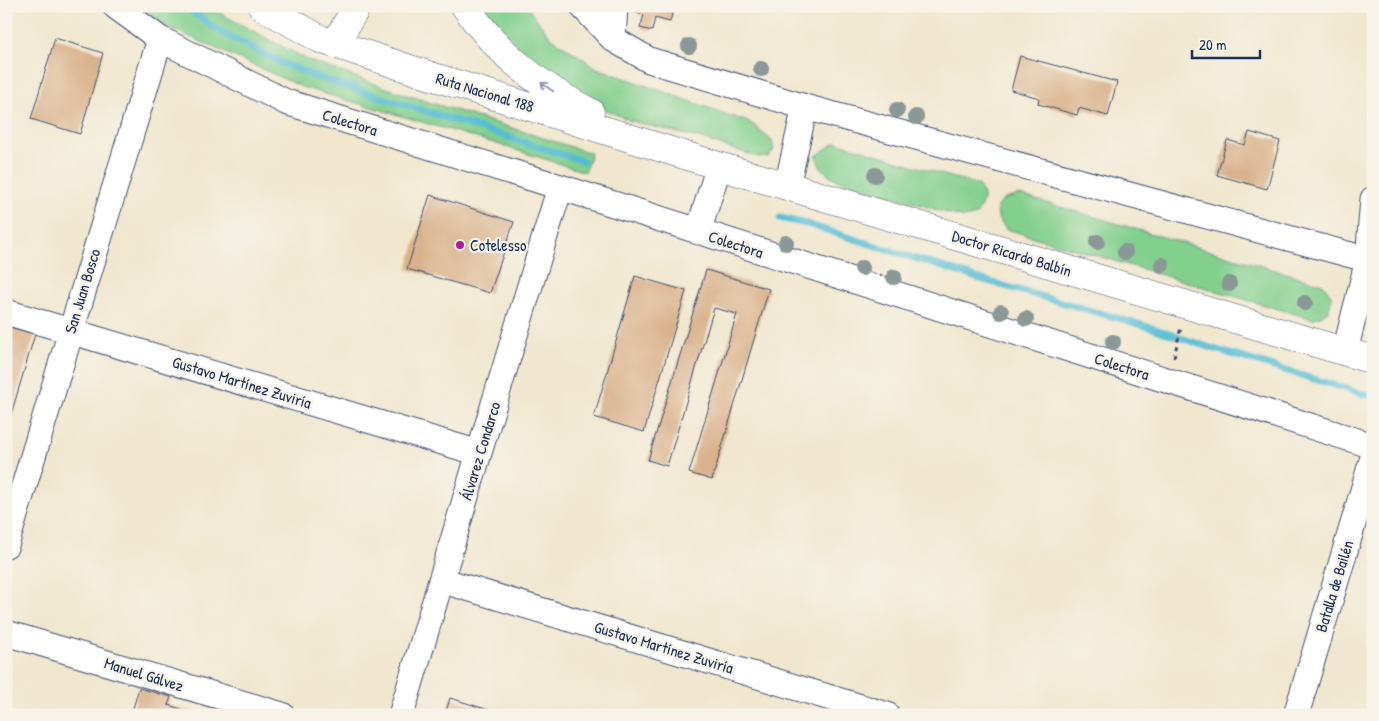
<svg xmlns="http://www.w3.org/2000/svg" width="1379" height="721" viewBox="0 0 1379 721" font-family="'Patrick Hand',sans-serif">
  <style>
    .green { fill: #82cf8e; stroke: #4e7f76 }
    .lines { fill: none; stroke-linecap: round; stroke-linejoin: round }
    .stream { stroke: #55bdd3; stroke-width: 7 }
    .building { fill: #d9b28c }
    .minor-casing { stroke: #3b4b6f; stroke-width: 27 }
    .major-casing { stroke: #3b4b6f; stroke-width: 29 }
    .highway-casing { stroke: #3b4b6f; stroke-width: 29 }
    .path { stroke: #3b4b6f; stroke-width: 3; stroke-dasharray: 4 4; stroke-linecap: butt }
    .minor { stroke: #fff; stroke-width: 25 }
    .major { stroke: #fff; stroke-width: 28 }
    .highway { stroke: #fff; stroke-width: 28 }
    .tree { fill: #8a9897 }
    .oneway { stroke: #8d97ae }
    .poi-dot { fill: #b5179e; stroke: #f7f3e8; stroke-width: 2 }
    .labels { text-anchor: middle; dominant-baseline: central; stroke-width: 4.5; stroke-linejoin: round; paint-order: stroke }
    .street-label { font-size: 16px; fill: #1b2f5e; stroke: #f7f3e8 }
    .poi-label { font-size: 16px; fill: #1b2f5e; stroke: #f7f3e8; text-anchor: start }
  </style>
  <rect width="100%" height="100%" fill="#f7f3e8"/>
  <filter id="ink" filterUnits="userSpaceOnUse"><feTurbulence type="fractalNoise" baseFrequency=".02" numOctaves="2"/><feDisplacementMap in="SourceGraphic" scale="10" xChannelSelector="R" yChannelSelector="G"/><feConvolveMatrix kernelMatrix="1 2 1 2 8 2 1 2 1" color-interpolation-filters="sRGB"/></filter>
  <filter id="wash" filterUnits="userSpaceOnUse"><feTurbulence type="fractalNoise" baseFrequency=".0096" numOctaves="4" result="noise"/><feDisplacementMap in="SourceGraphic" scale="20" xChannelSelector="R" yChannelSelector="G"/><feGaussianBlur stdDeviation="1.12" result="paint"/><feColorMatrix in="noise" values="0 0 0 0 0 0 0 0 0 0 0 0 0 0 0 0 0 1.4 0 .05"/><feComposite in="paint" operator="in"/></filter>
  <g filter="url(#wash)">
    <rect width="100%" height="100%" fill="#f1e7cf"/>
    <!-- green -->
    <path class="green" d="M139 6H210L225 16 310 61 404 94 591 153 585 172 497 144 302 87 166 26Z
      M479 6H526L552 38 597 68 751 123 772 141 774 150 768 157H758L698 138 631 121 606 110 565 86 528 60Z
      M836 142 978 185C987 197 983 203 976 215L964 218 838 180C827 174 819 169 816 156Z
      M1020 195 1323 284 1332 297 1329 310 1321 316 1312 319 1006 229 998 219 997 206 1005 199Z"/>
    <g class="lines">
      <!-- stream -->
      <path class="stream" d="M184 6 221 32 280 62 314 76 583 161
        M780 218 807 224 980 279 1149 327 1214 349 1370 396"/>
    </g>
    <g id="blocks">
      <!-- building -->
      <path class="building" d="M631 6H674L670 22 655 18 652 31 640 28 644 15 630 11Z
        M55 38 103 53 80 134 31 119Z
        M1020 56 1117 82 1108 116 1079 108 1077 115 1038 104 1039 98 1011 90Z
        M1249 132 1280 141 1267 189 1217 175 1227 140 1245 145Z
        M430 195 514 222 490 293 407 269Z
        M706 270 769 289 712 480 689 473 737 314 714 308 667 466 648 460Z
        M635 276 686 291 644 432 594 417Z
        M6 326 35 334 7 428 6 427Z
        M139 688 171 697 168 705 201 715H131Z
        M450 698 502 714V715H445Z
        M216 702 257 715H212Z"/>
    </g>
  </g>
  <g filter="url(#ink)">
    <use href="#blocks" fill-opacity="0" stroke="#3b4b6f" stroke-width="1"/>
    <g class="lines">
      <defs>
        <path id="minor" d="M115 6 160 39 286 102 560 187 1373 446
          M582 6 613 39 649 60 805 107 1373 261
          M613 39 615 6
          M787 186 805 107
          M698 232 719 166
          M6 312 479 453
          M1345 351 1368 260 1373 199
          M6 545 160 39
          M441 580 887 715
          M6 633 282 715
          M401 715 479 453 560 187
          M1296 715 1373 457"/>
        <path id="major" d="M335 44 357 6"/>
        <path id="highway" d="M262 6 320 39 428 75 719 166 1373 360
          M465 6C497 53 540 87 590 112"/>
      </defs>
      <!-- minor casing -->
      <use href="#minor" class="minor-casing"/>
      <!-- major casing -->
      <use href="#major" class="major-casing"/>
      <!-- highway casing -->
      <use href="#highway" class="highway-casing"/>
      <!-- path -->
      <path class="path" d="M1174 357 1181 327"/>
      <!-- minor -->
      <use href="#minor" class="minor"/>
      <!-- major -->
      <use href="#major" class="major"/>
      <!-- highway -->
      <use href="#highway" class="highway"/>
    </g>
    <!-- trees -->
    <g class="tree">
      <circle cx="689" cy="46" r="8"/>
      <circle cx="761" cy="69" r="8"/>
      <circle cx="897" cy="110" r="8"/>
      <circle cx="916" cy="117" r="8"/>
      <circle cx="875" cy="175" r="8"/>
      <circle cx="1097" cy="242" r="8"/>
      <circle cx="786" cy="243" r="8"/>
      <circle cx="1125" cy="252" r="8"/>
      <circle cx="1162" cy="265" r="8"/>
      <circle cx="862" cy="268" r="8"/>
      <circle cx="894" cy="277" r="8"/>
      <circle cx="1229" cy="284" r="8"/>
      <circle cx="1305" cy="303" r="8"/>
      <circle cx="1001" cy="312" r="8"/>
      <circle cx="1026" cy="319" r="8"/>
      <circle cx="1113" cy="342" r="8"/>
    </g>
    <!-- one-way arrows -->
    <defs><path id="oneway-shaft" d="M-6 0H5M1.5-3L5.5 0L1.5 3" fill="none" stroke-width="1.6" stroke-linecap="round" stroke-linejoin="round" transform="scale(1.25)"/></defs>
    <use class="oneway" href="#oneway-shaft" transform="translate(547 87) rotate(-145)"/>
  </g>
  <!-- markers -->
  <circle class="poi-dot" cx="460" cy="245" r="5"/>
  <g class="labels">
    <!-- street labels -->
    <g class="street-label">
      <text transform="translate(485 92) rotate(17)">Ruta Nacional 188</text>
      <text transform="translate(350 122) rotate(17)">Colectora</text>
      <text transform="translate(736 244) rotate(18)">Colectora</text>
      <text transform="translate(1012 253) rotate(17)">Doctor Ricardo Balbín</text>
      <text transform="translate(82 291) rotate(-73)">San Juan Bosco</text>
      <text transform="translate(1122 366) rotate(18)">Colectora</text>
      <text transform="translate(242 382) rotate(17)">Gustavo Martínez Zuviría</text>
      <text transform="translate(480 451) rotate(-73)">Álvarez Condarco</text>
      <text transform="translate(1334 586) rotate(-73)">Batalla de Bailén</text>
      <text transform="translate(664 647) rotate(17)">Gustavo Martínez Zuviría</text>
      <text transform="translate(144 674) rotate(17)">Manuel Gálvez</text>
    </g>
    <!-- poi labels -->
    <g class="poi-label">
      <text x="470" y="245">Cotelesso</text>
    </g>
  </g>
  <!-- margin -->
  <rect width="1379" height="721" fill="none" stroke="#f7f3e8" stroke-width="25"/>
  <!-- scale -->
  <path d="M1192 50v8h68v-8" fill="none" stroke="#1b2f5e" stroke-width="2.5"/>
  <text x="1199" y="50" font-size="15" fill="#1b2f5e" stroke="#f7f3e8" stroke-width="4" paint-order="stroke">20 m</text>
</svg>
